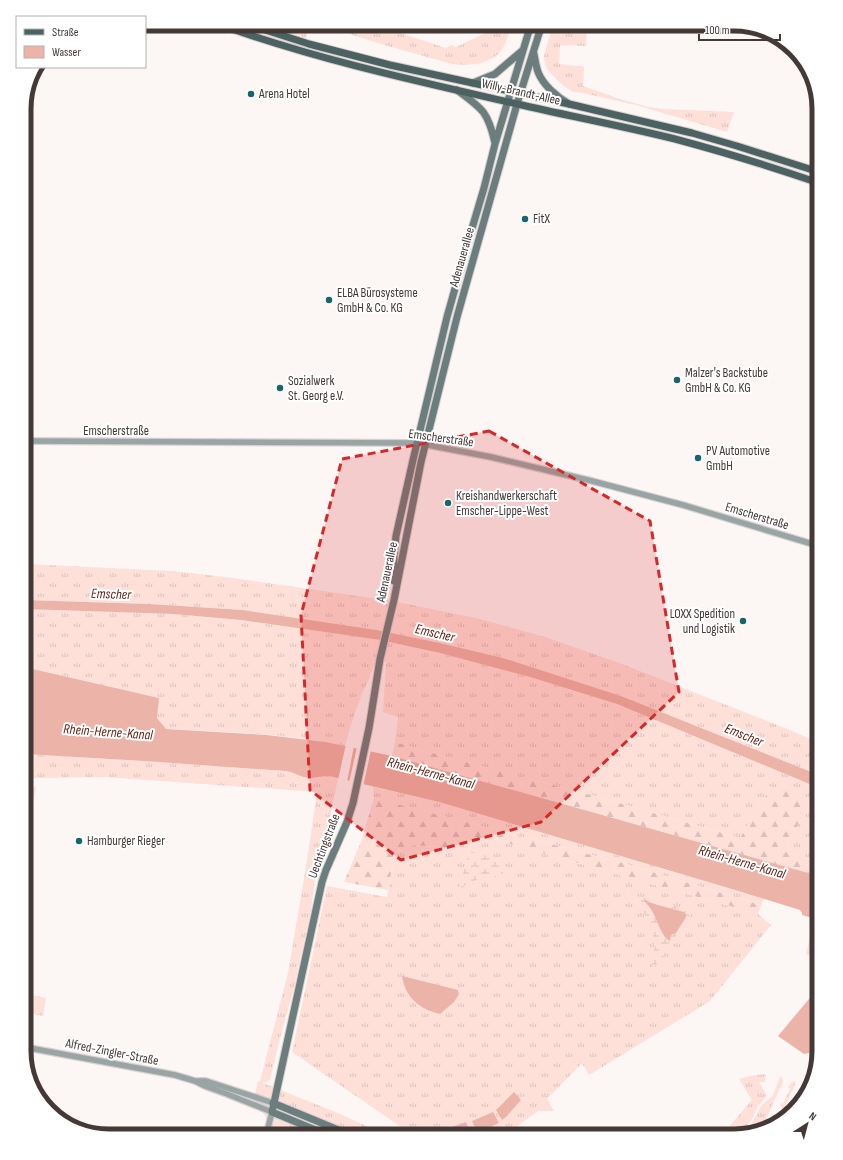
<svg xmlns="http://www.w3.org/2000/svg" width="843" height="1160" viewBox="0 0 843 1160" font-family="'Sofia Sans Condensed',sans-serif">
  <style>
    .grass { fill: url(#grass-tufts) }
    .forest { fill: url(#forest-firs) }
    .wetland { fill: url(#wetland-marsh); fill-rule: evenodd }
    .park { fill: #fee0d9 }
    .water { fill: #ecb4a8 }
    .pier { fill: #fcf6f5 }
    .lines { fill: none; stroke-linecap: round; stroke-linejoin: round }
    .tertiary-casing { stroke: #d7d0cf; stroke-width: 8 }
    .secondary-casing { stroke: #d7d0cf; stroke-width: 9 }
    .primary-casing { stroke: #d7d0cf; stroke-width: 9 }
    .tertiary { stroke: #99a5a5; stroke-width: 5.5 }
    .secondary { stroke: #6c7d7e; stroke-width: 7 }
    .primary { stroke: #4c6162; stroke-width: 7 }
    .marked { fill: #d62828; fill-opacity: 0.2; stroke: #d62828; stroke-width: 3; stroke-dasharray: 8 5; stroke-linejoin: round }
    .poi-dot { fill: #17666a; stroke: #fff; stroke-width: 1.5 }
    .labels { text-anchor: middle; dominant-baseline: central; stroke-width: 4; stroke-linejoin: round; paint-order: stroke }
    .street-label { font-size: 13px; fill: #443937; stroke: #fff }
    .poi-label { font-size: 13px; fill: #443937; stroke: #fff; text-anchor: start }
    .water-label { font-size: 14px; font-style: italic; fill: #632216; stroke: #fff }
    .rim { fill: none; stroke: #443937; stroke-width: 5 }
  </style>
  <defs>
    <pattern id="grass-tufts" width="24" height="20" patternUnits="userSpaceOnUse"><rect width="24" height="20" fill="#fee0d9"/><path d="M3 7l-1-3M5 7V3M7 7l1-3M15 17l-1-3M17 17v-4M19 17l1-3" fill="none" stroke="#dbc1bb"/></pattern>
    <pattern id="forest-firs" width="22" height="20" patternUnits="userSpaceOnUse"><rect width="22" height="20" fill="#fee0d9"/><path d="M5 1l3.5 6h-7zM16 11l3.5 6h-7z" fill="#dbc1bb"/></pattern>
    <pattern id="wetland-marsh" width="20" height="14" patternUnits="userSpaceOnUse"><rect width="20" height="14" fill="#fee0d9"/><path d="M1 5h8M5 5V1M11 12h8M15 12V8" fill="none" stroke="#dbc1bb"/></pattern>
  </defs>
  <rect width="100%" height="100%" fill="#fcf6f5"/>
  <!-- grass -->
  <path class="grass" d="M263 24H307L310 25 306 38Z
    M318 24H373L446 48 451 45 456 47 500 26 501 24H512C509 32 507 41 503 48 492 65 470 66 452 64L381 44Z
    M553 24H587L586 46 560 45 559 64 584 67 583 86 612 96 613 97 648 107 663 109 734 112 727 132 636 105 583 93 573 92 565 87 558 81 547 69 545 63 544 56Z
    M24 564 173 571 233 578 392 601 476 618 545 637 617 662 790 730 819 743V775L621 696 503 658 440 643 377 630 243 610 149 604 24 600Z
    M24 609 173 614 241 620 380 640 440 653 530 677 617 704 819 788V862L783 851 809 807 771 787 740 838 598 797 443 756 395 742 398 717 383 712 386 662 379 658 374 665 369 679 363 691 353 718 345 746C287 733 226 732 166 729L157 718 159 698 24 667Z
    M24 754 144 761 286 771C294 772 301 777 308 778 313 778 317 776 321 776 327 775 332 777 338 778L325 843 318 857 311 910 293 992 280 1038 270 1080 263 1083 338 1113 388 1136H267L269 1122 254 1099 258 1081H260L288 973 307 861 317 792 104 777 37 778H24Z
    M24 785 36 787 32 808 24 802Z
    M373 787 439 802 764 899 761 905 626 864 374 798Z
    M24 819 29 822 24 861Z
    M486 837 758 914 771 925 710 1001 589 1075 582 1063 547 1099 554 1111H538L504 1136H414L292 1052 327 886 387 897 395 853 414 845 452 848Z
    M24 993 46 998 43 1016 24 1012Z
    M766 1074 765 1082H759L767 1096 758 1106 751 1121 747 1125 732 1136H721L752 1100 739 1079 749 1076Z
    M780 1077H782L783 1081 781 1088H780L762 1128 739 1135 751 1125 761 1106 773 1095Z
    M793 1081 796 1082 778 1123 773 1126 772 1125 773 1122H775L782 1107 780 1106 781 1103 783 1104 790 1089 788 1087Z"/>
  <!-- forest -->
  <path class="forest" d="M395 742 443 756 598 797 740 838 771 787 793 792 809 807 783 851 819 862V876L392 756Z
    M374 798 626 864 761 905 758 914 486 837 452 848 414 845 395 853 388 890 344 882 361 842Z"/>
  <!-- wetland -->
  <path class="wetland" d="M469 851 506 861 502 875 500 877H485L483 874H481L479 879 471 882 459 889Z
    M630 894 692 912 652 971C659 938 651 918 630 894ZM644 901H650L654 904 684 912 686 914V917L674 934 671 935V939L664 934 653 913Z"/>
  <!-- park -->
  <path class="park" d="M810 938 819 940V959L806 954Z"/>
  <!-- water -->
  <path class="water" d="M24 600 149 604 243 610 377 630 440 643 503 658 621 696 819 775V788L617 704 530 677 440 653 380 640 241 620 173 614 24 609Z
    M24 667 159 698 157 718 166 729 267 735 326 742 392 756 819 876V920L802 915V913L800 910 735 890 439 802 329 776C322 776 315 778 309 778 302 778 294 772 286 771L144 761 24 754Z
    M644 900 654 904 684 912 686 914V917L676 933 671 935 670 941C662 938 657 919 652 911 650 907 647 904 644 901Z
    M402 976 458 990 459 994 454 1002 440 1014C419 1009 405 997 402 976Z
    M819 987V1051L804 1054 778 1036Z
    M514 1092 521 1100 507 1116 502 1120 496 1110Z
    M493 1112 499 1123 477 1133 472 1121Z
    M466 1122 471 1134C460 1135 445 1139 436 1133Z"/>
  <!-- pier -->
  <path class="pier" d="M346 744 354 746 347 782 338 780Z
    M357 747 371 750 363 787 349 783Z"/>
  <g class="lines">
    <defs>
      <path id="tertiary" d="M24 441 417 443 491 457 592 481 683 505 819 546
        M24 1047 175 1075 195 1081 205 1086 227 1094 272 1112 266 1136
        M197 1081H206L273 1103"/>
      <path id="secondary" d="M534 54C535 60 536 66 538 72 543 85 557 97 569 104
        M473 83 495 74 522 51
        M457 90C483 109 488 112 495 143
        M394 581V555L396 536 413 460 447 317 468 242 484 188 495 144 531 24
        M273 1103 353 1136
        M330 1136 272 1112 322 882 326 870 347 822 353 803 369 728 380 659 394 600 421 462 457 317 517 104 542 24"/>
      <path id="primary" d="M218 24C315 59 416 81 517 104 569 116 623 126 675 139 724 152 772 167 819 183
        M247 24 309 44 390 65 569 104 692 133 737 146 819 172"/>
    </defs>
    <!-- tertiary casing -->
    <use href="#tertiary" class="tertiary-casing"/>
    <!-- secondary casing -->
    <use href="#secondary" class="secondary-casing"/>
    <!-- primary casing -->
    <use href="#primary" class="primary-casing"/>
    <!-- tertiary -->
    <use href="#tertiary" class="tertiary"/>
    <!-- secondary -->
    <use href="#secondary" class="secondary"/>
    <!-- primary -->
    <use href="#primary" class="primary"/>
  </g>
  <!-- marked area -->
  <path class="marked" d="M489 431 650 521 679 692 541 822 401 860 310 790 301 615 342 459Z"/>
  <!-- markers -->
  <g class="poi-dot">
    <circle cx="251" cy="94" r="4"/>
    <circle cx="525" cy="219" r="4"/>
    <circle cx="329" cy="300" r="4"/>
    <circle cx="677" cy="380" r="4"/>
    <circle cx="280" cy="388" r="4"/>
    <circle cx="698" cy="458" r="4"/>
    <circle cx="448" cy="503" r="4"/>
    <circle cx="743" cy="621" r="4"/>
    <circle cx="79" cy="841" r="4"/>
  </g>
  <g class="labels">
    <!-- street labels -->
    <g class="street-label">
      <text transform="translate(521 92) rotate(13)">Willy-Brandt-Allee</text>
      <text transform="translate(462 257) rotate(-74)">Adenauerallee</text>
      <text x="116" y="431">Emscherstraße</text>
      <text transform="translate(441 438) rotate(8)">Emscherstraße</text>
      <text transform="translate(757 516) rotate(17)">Emscherstraße</text>
      <text transform="translate(387 572) rotate(-78)">Adenauerallee</text>
      <text transform="translate(324 846) rotate(-69)">Uechtingstraße</text>
      <text transform="translate(112 1052) rotate(11)">Alfred-Zingler-Straße</text>
    </g>
    <!-- poi labels -->
    <g class="poi-label">
      <text x="259" y="94">Arena Hotel</text>
      <text x="533" y="219">FitX</text>
      <text x="337" y="293">ELBA Bürosysteme<tspan x="337" dy="15">GmbH &amp; Co. KG</tspan></text>
      <text x="685" y="373">Malzer's Backstube<tspan x="685" dy="15">GmbH &amp; Co. KG</tspan></text>
      <text x="288" y="381">Sozialwerk<tspan x="288" dy="15">St. Georg e.V.</tspan></text>
      <text x="706" y="451">PV Automotive<tspan x="706" dy="15">GmbH</tspan></text>
      <text x="456" y="496">Kreishandwerkerschaft<tspan x="456" dy="15">Emscher-Lippe-West</tspan></text>
      <text x="735" y="614" text-anchor="end">LOXX Spedition<tspan x="735" dy="15">und Logistik</tspan></text>
      <text x="87" y="841">Hamburger Rieger</text>
    </g>
    <!-- water labels -->
    <g class="water-label">
      <text transform="translate(111 594) rotate(2)">Emscher</text>
      <text transform="translate(435 633) rotate(13)">Emscher</text>
      <text transform="translate(108 732) rotate(4)">Rhein-Herne-Kanal</text>
      <text transform="translate(744 735) rotate(22)">Emscher</text>
      <text transform="translate(431 773) rotate(15)">Rhein-Herne-Kanal</text>
      <text transform="translate(742 862) rotate(16)">Rhein-Herne-Kanal</text>
    </g>
  </g>
  <!-- crop -->
  <path d="M0 0H843V1160H0ZM109 31H734A78 78 0 0 1 812 109V1051A78 78 0 0 1 734 1129H109A78 78 0 0 1 31 1051V109A78 78 0 0 1 109 31Z" fill="#fff" fill-rule="evenodd"/>
  <path class="rim" d="M109 31H734A78 78 0 0 1 812 109V1051A78 78 0 0 1 734 1129H109A78 78 0 0 1 31 1051V109A78 78 0 0 1 109 31Z"/>
  <!-- legend -->
  <rect x="16" y="16" width="130" height="52" fill="#ffffff" stroke="#b4b0af"/>
  <rect x="24" y="29" width="20" height="6" fill="#4c6162" stroke="#b4b0af"/>
  <text x="52" y="36" font-size="12" fill="#443937">Straße</text>
  <rect x="24" y="46" width="20" height="12" fill="#ecb4a8" stroke="#b4b0af"/>
  <text x="52" y="56" font-size="12" fill="#443937">Wasser</text>
  <!-- north arrow -->
  <g transform="translate(807 1124) rotate(36)" stroke="#ffffff" stroke-width="3" paint-order="stroke">
  <path d="M0-3L7 15L0 10L-7 15Z" fill="#443937"/>
  <text y="-6" font-size="11" font-weight="bold" text-anchor="middle" fill="#443937">N</text>
  </g>
  <!-- scale -->
  <path d="M699 34v6h81v-6" fill="none" stroke="#443937" stroke-width="2"/>
  <text x="705" y="34" font-size="12" fill="#443937" stroke="#ffffff" stroke-width="3" paint-order="stroke">100 m</text>
</svg>
